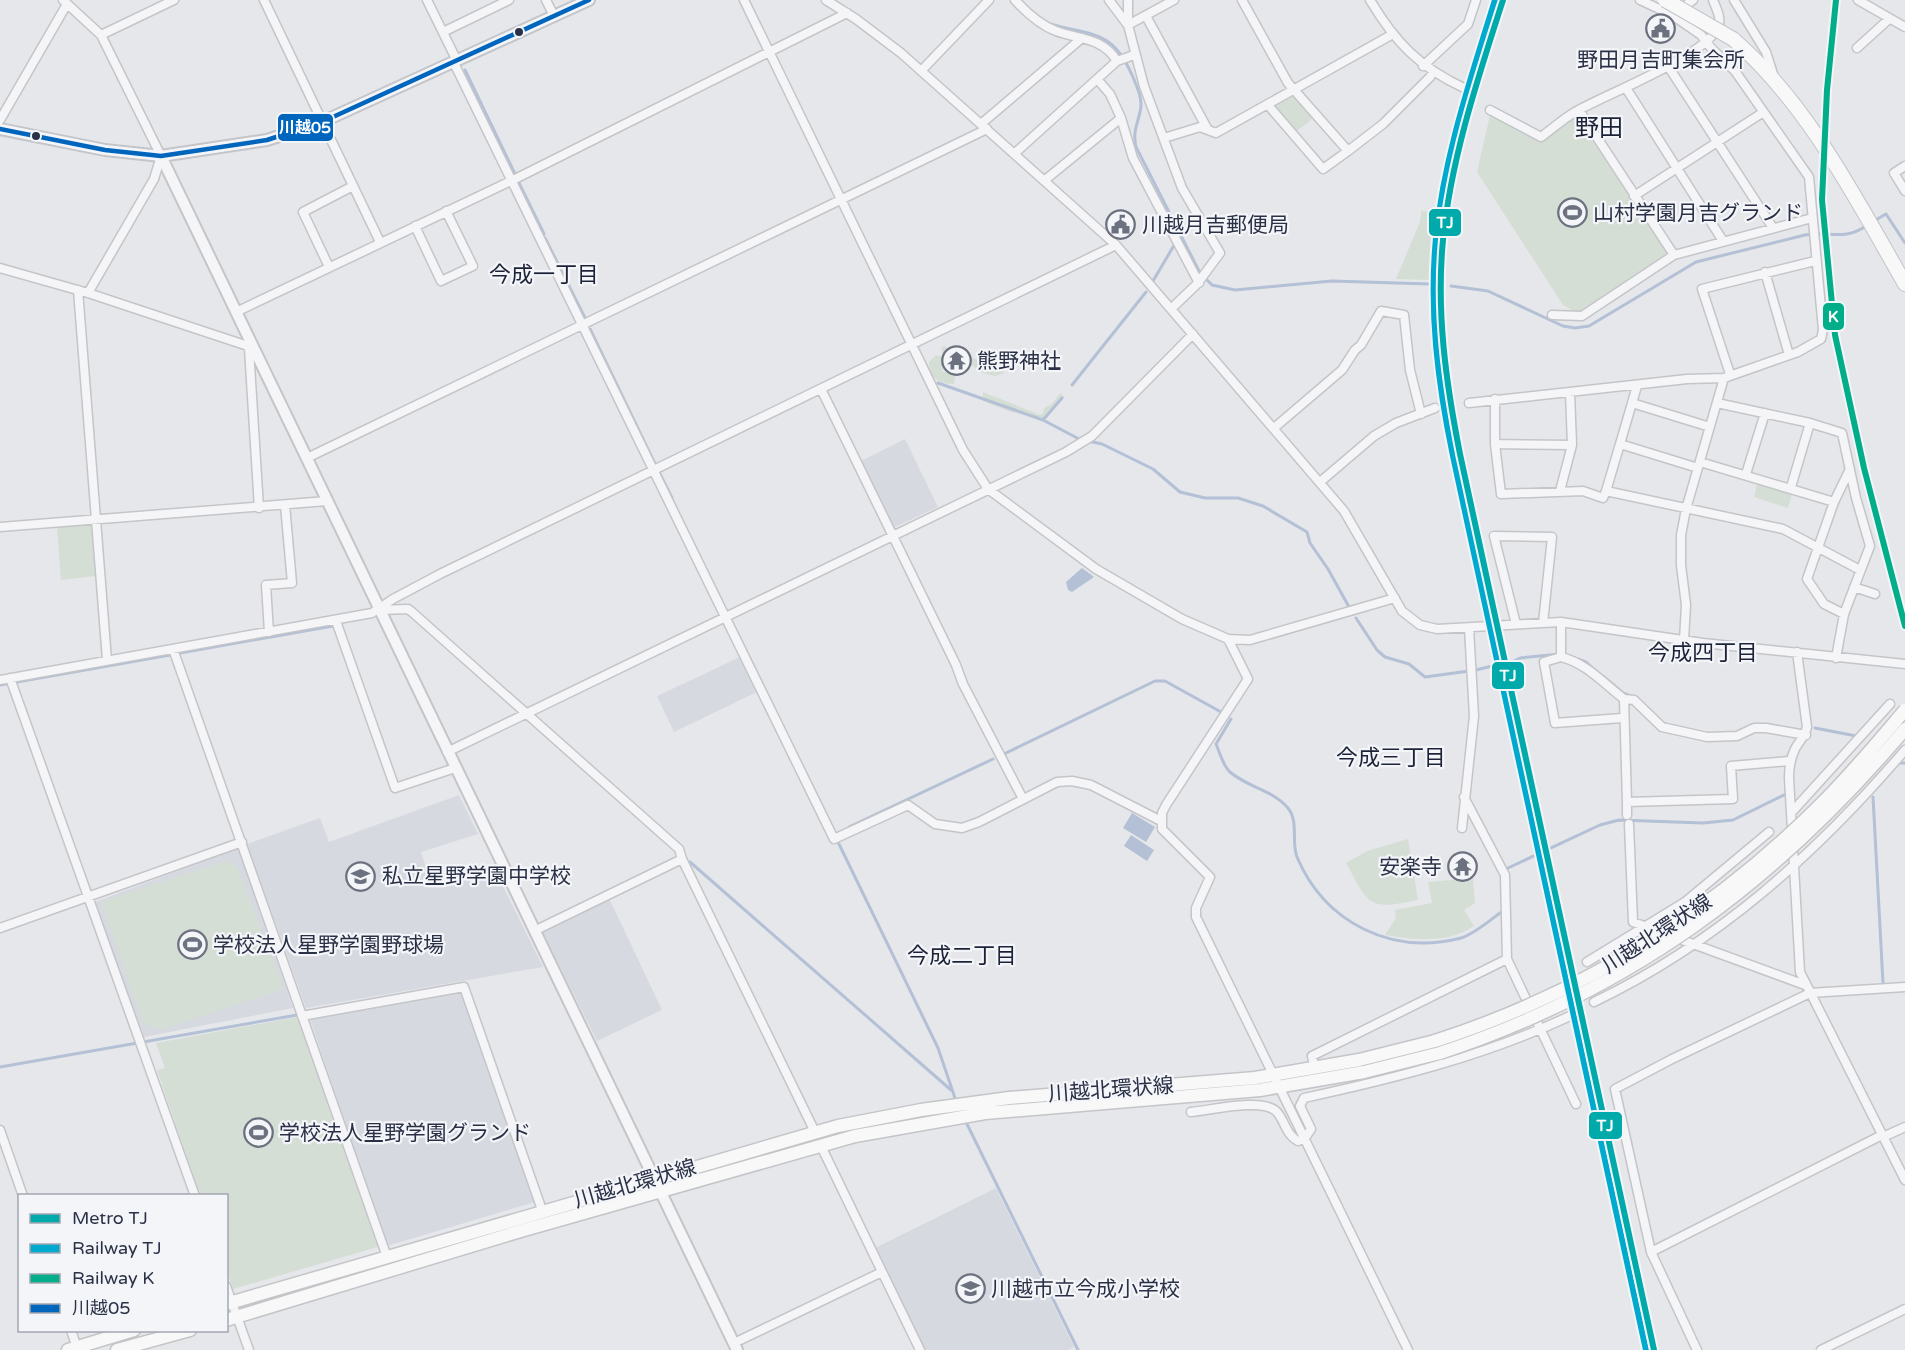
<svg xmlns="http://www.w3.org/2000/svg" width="1905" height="1350" viewBox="0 0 1905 1350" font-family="'Varela Round','Noto Sans JP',sans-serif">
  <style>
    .built { fill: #d6dae0 }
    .green { fill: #d5ded5 }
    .water { fill: #b3c0d6 }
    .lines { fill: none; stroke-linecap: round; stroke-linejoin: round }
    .stream { stroke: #b3c0d6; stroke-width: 3 }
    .minor-casing { stroke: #c4c5c8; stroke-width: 11 }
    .tertiary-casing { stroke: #c4c5c8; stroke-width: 14 }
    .secondary-casing { stroke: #c4c5c8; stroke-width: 15 }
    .primary-casing { stroke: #c1c4c8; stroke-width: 16 }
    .minor { stroke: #f5f5f7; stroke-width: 8 }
    .tertiary { stroke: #f5f5f7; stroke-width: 10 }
    .secondary { stroke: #f8f8f8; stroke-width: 12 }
    .primary { stroke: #f8f8f8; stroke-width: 14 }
    .secondary-bridge-casing { stroke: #c4c5c8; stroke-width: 15; stroke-linecap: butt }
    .primary-bridge-casing { stroke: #c1c4c8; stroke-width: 16; stroke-linecap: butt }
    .secondary-bridge { stroke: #f8f8f8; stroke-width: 12 }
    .primary-bridge { stroke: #f8f8f8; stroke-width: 14 }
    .bus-1-casing { stroke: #f4f5f9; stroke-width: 9 }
    .bus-1 { stroke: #0065bd; stroke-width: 4.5 }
    .rail-1-casing { stroke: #f4f5f9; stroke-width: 10 }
    .rail-2-casing { stroke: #f4f5f9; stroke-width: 10 }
    .rail-1 { stroke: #00a9ce; stroke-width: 6 }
    .rail-2 { stroke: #02ad89; stroke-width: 6 }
    .metro-1-casing { stroke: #f4f5f9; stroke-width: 10 }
    .metro-1 { stroke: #01aaaa; stroke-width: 6 }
    .bus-dot { fill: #2a3146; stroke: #f4f5f9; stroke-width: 2 }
    .labels { text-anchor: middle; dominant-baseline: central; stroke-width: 4.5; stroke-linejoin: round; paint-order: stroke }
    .poi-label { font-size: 21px; fill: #2a3146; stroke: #f4f5f9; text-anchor: start }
    .street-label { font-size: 21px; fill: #2a3146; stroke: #f4f5f9 }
    .neighbourhood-label { font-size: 22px; fill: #1c2237; stroke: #f4f5f9 }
    .quarter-label { font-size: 24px; fill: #1c2237; stroke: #f4f5f9 }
    .line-badge { stroke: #f4f5f9; stroke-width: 2 }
    .badge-label { font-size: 16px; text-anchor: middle; font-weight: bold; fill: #fff }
  </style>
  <rect width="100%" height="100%" fill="#e6e7ea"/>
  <!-- built -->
  <path class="built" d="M905 439 938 507 893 528 859 462Z
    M740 657 757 692 674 732 657 696Z
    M459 795 478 834 421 852 433 887 493 866 543 967 306 1008 247 844 320 818 329 842Z
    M236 849 239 851 293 1008 144 1037 95 902Z
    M609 898 662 1010 597 1041 542 930Z
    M461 991 535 1202 387 1246 310 1019Z
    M996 1188 1074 1347 1068 1350H925L875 1248Z"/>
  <!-- green -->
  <path class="green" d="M1293 96 1313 118 1296 132 1275 109V105Z
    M1493 114 1541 140 1576 116 1667 253 1577 313 1563 305 1477 172 1490 115Z
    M1421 211 1434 212 1429 280 1396 279 1420 222Z
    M945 346 949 351 981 361 989 358 993 366 1004 369V373L995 376 983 373 966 361 952 359 942 353V347Z
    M936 355 942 357 945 361 942 371 955 375 954 384C939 384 929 378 929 362Z
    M983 392 1040 415 1043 413 1044 408 1052 404 1060 393 1064 396 1043 419 1008 411 983 401Z
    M1758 480 1793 491 1788 508 1754 497Z
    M92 524 96 576 61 580 57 527Z
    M1408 839 1418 900C1368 910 1370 907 1346 863L1367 851Z
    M226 861 237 867 284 989 160 1030 143 1023 101 902Z
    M1473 878 1475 903 1464 910 1474 926C1448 944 1414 940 1385 935L1396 918 1395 910 1432 903 1428 882Z
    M297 1017 378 1247 233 1289 227 1272 226 1196 200 1195 157 1070 165 1068 156 1043Z"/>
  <!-- water -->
  <path class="water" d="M1082 568 1094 577 1072 592 1068 590 1066 582Z
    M1132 813 1155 827 1146 842 1123 828Z
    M1131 835 1154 850 1147 861 1124 846Z"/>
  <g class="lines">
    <!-- stream -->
    <path class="stream" d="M1050 24C1092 36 1112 29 1132 75 1136 84 1142 96 1141 106 1139 123 1132 129 1136 147L1200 273 1212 285 1235 290 1332 281 1429 284
      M465 70 515 174
      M519 183 544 234
      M1874 221 1886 214 1905 243
      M545 238 586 320
      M1153 281 1176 242
      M1451 286 1488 291 1563 326 1575 328 1589 326 1696 262 1805 235C1830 231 1844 241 1866 226
      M590 329 655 464
      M938 383 1043 420 1081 440
      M1072 385 1146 292
      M1043 420 1062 398
      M1088 441 1102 444 1153 469 1180 492 1205 498H1238L1263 506 1307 532 1310 543 1328 569 1349 607
      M660 474 672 498
      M1356 618 1377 650 1385 657 1409 664 1425 677 1469 671
      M180 653 333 626
      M1563 654 1586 662 1596 671
      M1514 661 1520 658 1560 654
      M1476 670 1500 664
      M1604 677 1623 693 1633 697
      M0 685 170 655
      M1231 719 1216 744C1220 753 1223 766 1230 772 1247 787 1273 790 1288 808 1299 822 1291 842 1297 857 1325 923 1392 956 1461 938 1475 934 1491 919 1503 911
      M1815 728 1856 736
      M1004 754 1155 681H1165L1221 712
      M1900 763H1905
      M1873 797 1883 983
      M849 827 993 759
      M839 844 938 1048 956 1101
      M690 862 951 1090
      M1508 868 1600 825 1619 820 1703 823 1733 820 1786 794
      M0 1067 297 1015
      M965 1120 1078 1350"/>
    <defs>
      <path id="minor" d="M63 0 101 35 161 156 154 179 88 293
        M264 0 380 242
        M427 0 457 61
        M546 0 554 16
        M744 0 963 450 988 489 1096 569 1182 619 1228 639 1250 640 1395 598
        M826 0 856 19 901 53 1116 245 1344 511 1402 611 1420 625 1437 629 1561 622 1703 643 1905 664
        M1015 0C1026 12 1040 25 1056 31 1080 40 1102 37 1117 61L1015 153
        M1109 0 1127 24
        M1128 0V25L1144 86 1182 188 1220 253 1197 284 1171 309
        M1242 0 1288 83 1348 151 1383 124 1430 77 1433 72
        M1370 0C1395 42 1419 67 1464 88
        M1640 0 1672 15 1701 35 1711 48 1735 71 1809 177 1823 330 1821 339 1798 352 1724 378 1686 509 1681 535V565L1686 605 1684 640
        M1734 0 1766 52 1774 77
        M1858 0 1905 27
        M1679 10 1693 0
        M1146 16 1208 130 1216 133 1393 34
        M1128 25 1174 0
        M443 32 509 0
        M101 35 174 0
        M1857 48 1889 19
        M1117 61 1134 55
        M454 63 834 839 908 805 935 824 962 828 979 822 1057 782 1072 781 1091 785 1161 821
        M1423 66 1468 24 1476 0
        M1668 66 1773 228
        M921 71 989 0
        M1626 88 1723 241
        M1268 105 1323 169 1348 151
        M1490 110 1541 137C1552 129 1563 119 1575 112 1604 95 1706 56 1718 27 1722 18 1716 8 1713 0
        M1579 110 1674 255 1812 218
        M1121 118 1133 158 1199 283
        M0 120 67 4
        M981 124 1082 38
        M1164 138 1200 127 1208 130
        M1905 166 1894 173 1905 191
        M1045 180 1121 118 1110 94 1097 79
        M1634 196 1762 113
        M415 226 441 281 473 266 446 211
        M329 267 303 212 353 186
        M0 268 88 293 254 348
        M1765 272 1789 355
        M78 290 107 660
        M236 312 513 180 847 13
        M1552 315 1582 316 1674 255
        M249 349 259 508
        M1730 374 1702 289 1815 261
        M1637 386 1632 403 1710 427
        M821 389 956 665 963 684 1023 799
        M1495 399V444L1501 494 1583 491 1603 498 1606 491 1783 529 1860 570
        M1469 403 1687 379 1724 378
        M1717 403 1810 423 1842 433 1856 498 1870 546 1844 614 1836 658
        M1274 428 1342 370 1355 350 1361 345 1381 311 1404 315 1410 370 1421 414
        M1495 444 1572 445
        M1620 444 1632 403
        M307 458 987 129
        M1700 462 1834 502
        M1746 474 1765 413
        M1320 482 1374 436 1396 423 1435 408
        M1791 487 1810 423
        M1560 491 1572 445 1570 392
        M1606 491 1620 444 1698 468
        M0 527 327 501
        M1854 587 1875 594
        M379 610 408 609 412 612 679 849 682 859 815 1132
        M1844 614 1824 604 1807 579 1834 502 1850 469
        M336 621 395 788 455 768
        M1561 622V657C1586 663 1603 683 1624 699L1627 802 1733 799 1731 766 1789 761
        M1516 624 1494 536 1552 537 1543 623
        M269 632 266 585 292 583 285 505
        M1228 639 1248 679 1166 805 1162 813V829L1210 877 1196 908V917L1408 1350
        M173 649 387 1257
        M1797 652 1807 727C1805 737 1799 741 1795 749 1790 759 1789 767 1789 778L1800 972 1905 1180
        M1561 657 1544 662 1555 723 1622 718
        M10 678 195 1196
        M0 680 372 613 393 599 440 574 1116 245
        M1624 699 1634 700 1662 727 1707 737 1737 736 1754 728H1766L1806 735
        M447 752 1066 452 1092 436 1193 334
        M1464 797 1505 875 1507 959 1576 1104
        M1791 813 1890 704
        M1627 815V802
        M1629 824 1633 922 1805 985
        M1462 828 1474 716 1469 628
        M0 928 242 842
        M534 931 682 859
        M1587 962 1685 902 1769 832
        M1594 1002C1717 943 1817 853 1905 750
        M302 1016 464 987 542 1210
        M1315 1069 1312 1056 1507 959
        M1191 1112C1212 1110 1261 1098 1276 1111 1285 1120 1285 1134 1298 1141L1305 1138 1311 1129 1300 1106 1304 1098C1396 1078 1484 1056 1570 1016
        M0 1130 23 1196
        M1883 1137 1905 1127
        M821 1146 920 1350
        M1651 1252 1882 1135
        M226 1286 249 1350
        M71 1330 77 1348
        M734 1343 882 1272
        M1697 1350 1651 1252 1615 1089 1672 1059 1810 993 1905 987
        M1821 1350 1905 1309"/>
      <path id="tertiary" d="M0 129 105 150 161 156 267 140 322 122 589 0
        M161 156 737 1350"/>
      <path id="secondary" d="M226 1304 838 1126 921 1110 1009 1098 1255 1078 1359 1060 1435 1041
        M226 1320 524 1230 855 1136 985 1113 1260 1090 1364 1072 1440 1053
        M68 1350 134 1330
        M117 1350 190 1330"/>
      <path id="primary" d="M1733 39C1808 104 1856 199 1905 284"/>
    </defs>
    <!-- minor casing -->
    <use href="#minor" class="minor-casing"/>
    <!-- tertiary casing -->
    <use href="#tertiary" class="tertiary-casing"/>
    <!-- secondary casing -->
    <use href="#secondary" class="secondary-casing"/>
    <!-- primary casing -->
    <use href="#primary" class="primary-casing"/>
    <!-- minor -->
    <use href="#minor" class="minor"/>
    <!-- tertiary -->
    <use href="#tertiary" class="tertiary"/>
    <!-- secondary -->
    <use href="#secondary" class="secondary"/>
    <!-- primary -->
    <use href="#primary" class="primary"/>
    <defs>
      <path id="secondary-bridge" d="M1435 1041C1580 994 1708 916 1817 808 1848 778 1876 744 1905 710
        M1440 1053C1631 990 1776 882 1905 729"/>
      <path id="primary-bridge" d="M1665 0 1733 39"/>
    </defs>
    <!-- secondary-bridge casing -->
    <use href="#secondary-bridge" class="secondary-bridge-casing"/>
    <!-- primary-bridge casing -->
    <use href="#primary-bridge" class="primary-bridge-casing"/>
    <!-- secondary-bridge -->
    <use href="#secondary-bridge" class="secondary-bridge"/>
    <!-- primary-bridge -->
    <use href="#primary-bridge" class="primary-bridge"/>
    <defs>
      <path id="bus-1" d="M0 129 105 150 161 156 267 140 322 122 589 0"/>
    </defs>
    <!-- bus-1 casing -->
    <use href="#bus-1" class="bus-1-casing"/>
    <!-- bus-1 -->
    <use href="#bus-1" class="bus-1"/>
    <defs>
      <path id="rail-1" d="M1495 0C1471 78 1444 156 1436 238 1429 312 1438 384 1453 456L1646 1350"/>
      <path id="rail-2" d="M1836 0 1827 90 1822 200 1835 335 1864 468 1905 626"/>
    </defs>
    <!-- rail-1 casing -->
    <use href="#rail-1" class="rail-1-casing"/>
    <!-- rail-2 casing -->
    <use href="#rail-2" class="rail-2-casing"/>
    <!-- rail-1 -->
    <use href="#rail-1" class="rail-1"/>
    <!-- rail-2 -->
    <use href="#rail-2" class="rail-2"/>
    <defs>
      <path id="metro-1" d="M1503 0C1478 78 1451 158 1443 240 1436 312 1446 383 1460 454L1654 1350"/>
    </defs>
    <!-- metro-1 casing -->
    <use href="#metro-1" class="metro-1-casing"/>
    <!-- metro-1 -->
    <use href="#metro-1" class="metro-1"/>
  </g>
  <!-- icons -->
  <defs>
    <symbol id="civic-ring" viewBox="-11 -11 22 22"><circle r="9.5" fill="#f4f5f9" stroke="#6c717f" stroke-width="1.5"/><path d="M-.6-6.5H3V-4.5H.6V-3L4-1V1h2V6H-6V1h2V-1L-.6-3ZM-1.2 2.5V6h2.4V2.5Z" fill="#6c717f"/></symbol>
    <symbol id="stadium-ring" viewBox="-11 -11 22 22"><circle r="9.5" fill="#f4f5f9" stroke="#6c717f" stroke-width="1.5"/><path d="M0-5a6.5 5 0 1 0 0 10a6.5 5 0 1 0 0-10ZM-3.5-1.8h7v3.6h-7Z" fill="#6c717f"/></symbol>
    <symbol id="temple-ring" viewBox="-11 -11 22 22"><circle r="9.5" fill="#f4f5f9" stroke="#6c717f" stroke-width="1.5"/><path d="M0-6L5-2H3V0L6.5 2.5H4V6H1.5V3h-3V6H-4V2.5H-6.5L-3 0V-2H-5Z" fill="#6c717f"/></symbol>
    <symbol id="school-ring" viewBox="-11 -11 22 22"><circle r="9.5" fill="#f4f5f9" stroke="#6c717f" stroke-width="1.5"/><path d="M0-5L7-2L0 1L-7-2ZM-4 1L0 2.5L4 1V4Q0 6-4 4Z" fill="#6c717f"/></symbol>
  </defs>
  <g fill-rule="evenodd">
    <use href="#civic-ring" x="1644" y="12" width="33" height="33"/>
    <use href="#stadium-ring" x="1556" y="196" width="33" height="33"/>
    <use href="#civic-ring" x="1104" y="208" width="33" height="33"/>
    <use href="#temple-ring" x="940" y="344" width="33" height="33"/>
    <use href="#temple-ring" x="1446" y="850" width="33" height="33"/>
    <use href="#school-ring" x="344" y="860" width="33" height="33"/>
    <use href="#stadium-ring" x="176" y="928" width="33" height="33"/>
    <use href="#stadium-ring" x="242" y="1116" width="33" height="33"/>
    <use href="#school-ring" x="954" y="1272" width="33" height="33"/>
  </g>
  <!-- markers -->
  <g class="bus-dot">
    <circle cx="519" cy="32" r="5"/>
    <circle cx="36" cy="136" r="5"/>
  </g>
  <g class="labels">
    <!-- poi labels -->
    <g class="poi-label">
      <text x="1661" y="60" text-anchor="middle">野田月吉町集会所</text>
      <text x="1593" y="213">山村学園月吉グランド</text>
      <text x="1142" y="225">川越月吉郵便局</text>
      <text x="977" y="361">熊野神社</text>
      <text x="1442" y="867" text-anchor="end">安楽寺</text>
      <text x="382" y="876">私立星野学園中学校</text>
      <text x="213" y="945">学校法人星野学園野球場</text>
      <text x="279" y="1133">学校法人星野学園グランド</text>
      <text x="991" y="1289">川越市立今成小学校</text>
    </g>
    <!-- street labels -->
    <g class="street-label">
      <text transform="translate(1657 934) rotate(-33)">川越北環状線</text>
      <text transform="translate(1111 1090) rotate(-4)">川越北環状線</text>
      <text transform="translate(635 1184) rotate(-16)">川越北環状線</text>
    </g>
    <!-- neighbourhood labels -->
    <g class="neighbourhood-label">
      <text x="544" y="275">今成一丁目</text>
      <text x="1703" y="653">今成四丁目</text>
      <text x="1391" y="758">今成三丁目</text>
      <text x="962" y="956">今成二丁目</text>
    </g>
    <!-- quarter labels -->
    <g class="quarter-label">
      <text x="1599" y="128">野田</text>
    </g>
  </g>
  <g class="line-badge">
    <rect x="277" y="113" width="57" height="29" rx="6" fill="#0065bd"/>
    <rect x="1428" y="208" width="34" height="29" rx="6" fill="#01aaaa"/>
    <rect x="1822" y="302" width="23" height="29" rx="6" fill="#02ad89"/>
    <rect x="1491" y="661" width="34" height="29" rx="6" fill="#01aaaa"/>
    <rect x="1588" y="1111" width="35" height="29" rx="6" fill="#01aaaa"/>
  </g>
  <g class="badge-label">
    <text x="305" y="133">川越05</text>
    <text x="1445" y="228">TJ</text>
    <text x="1833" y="322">K</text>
    <text x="1508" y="681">TJ</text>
    <text x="1605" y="1131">TJ</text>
  </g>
  <!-- legend -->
  <rect x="18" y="1194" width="210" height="138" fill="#f4f5f9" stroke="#a3a7b1" stroke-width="1.5"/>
  <rect x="30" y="1214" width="30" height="9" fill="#01aaaa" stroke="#a3a7b1" stroke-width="1.5"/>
  <text x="72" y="1224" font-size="18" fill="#2a3146">Metro TJ</text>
  <rect x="30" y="1244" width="30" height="9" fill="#00a9ce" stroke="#a3a7b1" stroke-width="1.5"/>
  <text x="72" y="1254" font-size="18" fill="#2a3146">Railway TJ</text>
  <rect x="30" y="1274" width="30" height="9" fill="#02ad89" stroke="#a3a7b1" stroke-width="1.5"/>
  <text x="72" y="1284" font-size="18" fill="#2a3146">Railway K</text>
  <rect x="30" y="1304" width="30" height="9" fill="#0065bd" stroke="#a3a7b1" stroke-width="1.5"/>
  <text x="72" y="1314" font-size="18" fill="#2a3146">川越05</text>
</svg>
